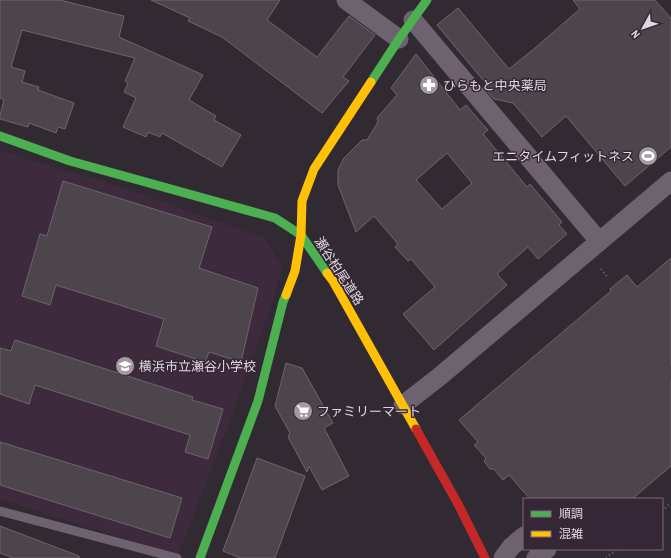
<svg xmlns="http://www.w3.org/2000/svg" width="671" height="558" viewBox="0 0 671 558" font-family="'Archivo Narrow','Noto Sans JP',sans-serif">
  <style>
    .built { fill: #3d2b3d }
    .building { fill: #4c454c; stroke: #6d666d; fill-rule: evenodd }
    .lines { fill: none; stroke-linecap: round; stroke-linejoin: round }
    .street-tunnel { stroke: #4c444c; stroke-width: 19; stroke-dasharray: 19 10; stroke-linecap: butt }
    .path { stroke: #716672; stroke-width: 2.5; stroke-dasharray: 1 3; stroke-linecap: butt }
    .lane { stroke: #6f6270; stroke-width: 9 }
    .street { stroke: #6f6270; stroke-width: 19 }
    .fast { stroke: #4caf50; stroke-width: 9 }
    .slow { stroke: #ffc107; stroke-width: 9 }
    .jam { stroke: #c62828; stroke-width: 9 }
    .labels { text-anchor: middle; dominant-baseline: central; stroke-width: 3; stroke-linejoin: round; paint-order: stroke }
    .poi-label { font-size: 13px; fill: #e0d6df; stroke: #362736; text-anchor: start }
    .street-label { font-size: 13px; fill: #e0d6df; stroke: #362736 }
  </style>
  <rect width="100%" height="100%" fill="#322a32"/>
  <!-- built -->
  <path class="built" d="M0 151 115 185 265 238 282 268 271 306 228 426 178 555 0 499Z"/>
  <!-- building -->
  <path class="building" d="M0 0H60L124 16 119 37 203 75 189 100 216 116 214 120 241 135 222 167 162 133 160 137 148 132 146 137 123 127 136 98 124 92 128 83 125 81 135 58 22 30 11 67 25 71 22 82 39 87 38 90 74 103 65 129 58 127 56 133 29 123 28 127 0 119V115L4 100 0 98Z
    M151 0H280L267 20 317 57 349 16 375 35 343 77 349 81 322 113 222 37 188 21 190 18Z
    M573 0H655L671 18V147L625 186 566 116 542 137 513 103 494 99 485 89 488 86 437 25 458 8 509 69 535 48 580 9Z
    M416 54 460 110 466 105 488 130 483 134 527 187 530 184 562 222 559 225 567 234 538 259 528 247 497 274 507 285 434 350 403 314 435 287 411 259 408 261 395 247 398 244 374 216 356 232 338 185V170L344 158 362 140H367L378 122 377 118 397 95 391 88ZM447 153 472 183 442 209 416 180Z
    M63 181 212 227 199 268 258 288 241 362 209 352 205 362 156 346 164 319 56 285 50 305 22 296 40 234 47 236Z
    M671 258V466L632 499H530L509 475 503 480 494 469H490L484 461 486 458 474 445 478 442 459 420 611 291 610 289 627 275 637 287Z
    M15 340 193 397 192 400 223 409 208 459 185 452 190 435 35 385 29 404 0 394V348L11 351Z
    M286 363 302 368 333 423 324 428 349 476 322 490 309 466 307 472 288 437 290 433 275 406Z
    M0 442 182 498 170 538 0 485Z
    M257 458 305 476 275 558H240L223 551Z
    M0 526 79 556V558H13L0 553Z"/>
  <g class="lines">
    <!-- street-tunnel -->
    <path class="street-tunnel" d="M566 499 568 494 566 488 507 417 505 411 508 405 605 322 612 319 623 323 671 382
      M605 499 671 442"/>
    <!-- path -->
    <path class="path" d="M601 269 608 278
      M662 511 671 503
      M606 558 617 549"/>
    <!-- lane -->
    <path class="lane" d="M0 511 177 558"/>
    <!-- street -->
    <path class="street" d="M346 0 399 39
      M413 20 599 241
      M403 405 439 377 671 181
      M503 558 511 547 524 536
      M536 558 547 549"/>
    <!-- fast -->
    <path class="fast" d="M371 82 399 39 427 0
      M0 136 70 161 275 218 301 235 327 273
      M200 558 258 401 283 302 286 295"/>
    <!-- slow -->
    <path class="slow" d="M327 273 333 281 416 429
      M286 295 295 271 301 235 302 201 314 169 371 82"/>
    <!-- jam -->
    <path class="jam" d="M416 429 458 504 485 558"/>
  </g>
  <!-- icons -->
  <defs>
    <symbol id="pharmacy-disc" viewBox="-11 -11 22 22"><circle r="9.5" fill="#a39aa2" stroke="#362736"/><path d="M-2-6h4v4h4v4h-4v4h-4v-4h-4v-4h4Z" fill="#fff"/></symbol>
    <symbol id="stadium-disc" viewBox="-11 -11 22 22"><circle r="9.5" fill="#a39aa2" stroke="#362736"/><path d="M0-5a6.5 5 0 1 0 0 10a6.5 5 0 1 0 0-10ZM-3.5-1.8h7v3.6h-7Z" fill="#fff"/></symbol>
    <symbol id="school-disc" viewBox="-11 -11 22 22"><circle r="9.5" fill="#a39aa2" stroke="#362736"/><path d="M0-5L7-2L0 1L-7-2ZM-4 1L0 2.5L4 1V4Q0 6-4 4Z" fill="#fff"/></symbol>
    <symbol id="supermarket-disc" viewBox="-11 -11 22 22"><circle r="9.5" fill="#a39aa2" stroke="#362736"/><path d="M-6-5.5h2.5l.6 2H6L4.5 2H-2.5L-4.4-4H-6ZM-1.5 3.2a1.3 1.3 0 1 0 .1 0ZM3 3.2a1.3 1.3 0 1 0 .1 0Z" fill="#fff"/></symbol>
  </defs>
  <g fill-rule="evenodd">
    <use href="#pharmacy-disc" x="418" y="74" width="22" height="22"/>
    <use href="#stadium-disc" x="637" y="145" width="22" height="22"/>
    <use href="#school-disc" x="114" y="355" width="22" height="22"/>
    <use href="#supermarket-disc" x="292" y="400" width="22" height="22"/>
  </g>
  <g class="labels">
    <!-- poi labels -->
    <g class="poi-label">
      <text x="443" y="85">ひらもと中央薬局</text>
      <text x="634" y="156" text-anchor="end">エニタイムフィットネス</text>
      <text x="139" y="366">横浜市立瀬谷小学校</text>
      <text x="317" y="411">ファミリーマート</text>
    </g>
    <!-- street labels -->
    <g class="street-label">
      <text transform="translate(339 271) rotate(57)">瀬谷柏尾道路</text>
    </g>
  </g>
  <!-- legend -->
  <rect x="523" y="498" width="140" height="52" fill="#362736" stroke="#7a6d7a"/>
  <rect x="531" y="511" width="20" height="6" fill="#4caf50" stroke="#7a6d7a"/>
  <text x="559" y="518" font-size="12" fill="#e0d6df">順調</text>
  <rect x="531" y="531" width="20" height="6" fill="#ffc107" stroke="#7a6d7a"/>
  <text x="559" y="538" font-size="12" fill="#e0d6df">混雑</text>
  <!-- north arrow -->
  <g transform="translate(643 28) rotate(230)" stroke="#362736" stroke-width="3" paint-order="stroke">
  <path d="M0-3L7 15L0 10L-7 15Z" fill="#e0d6df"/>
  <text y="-6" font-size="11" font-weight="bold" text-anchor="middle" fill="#e0d6df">N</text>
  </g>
</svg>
